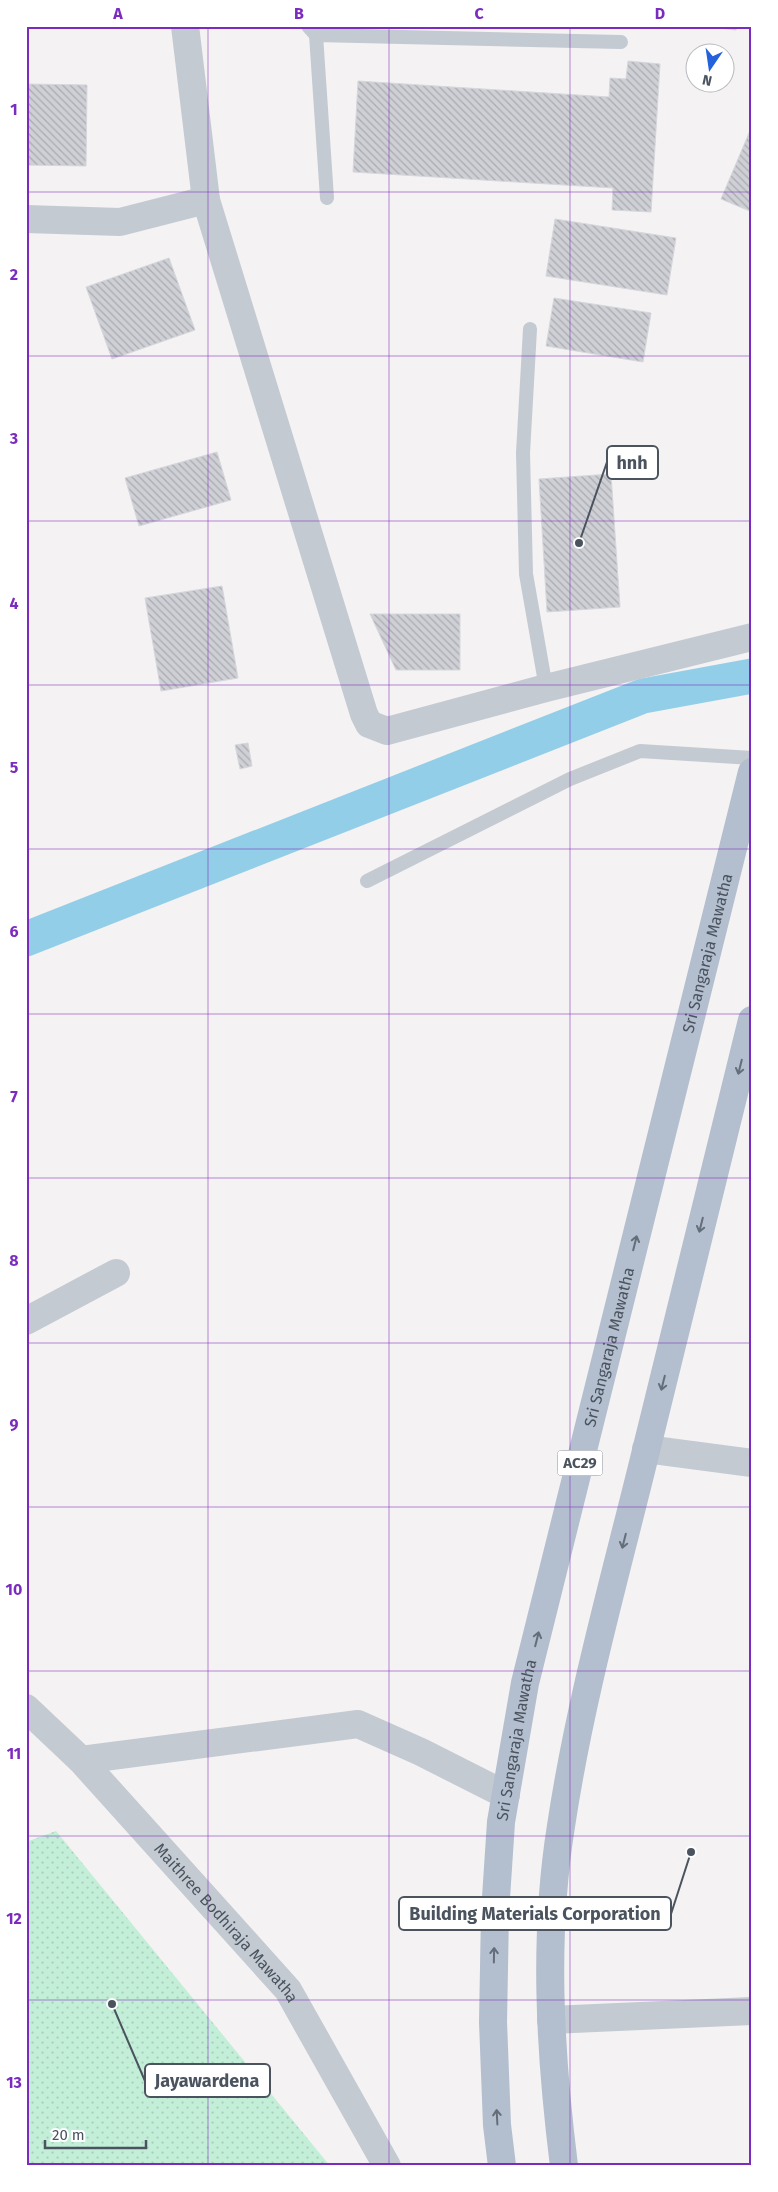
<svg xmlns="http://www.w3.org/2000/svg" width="778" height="2192" viewBox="0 0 778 2192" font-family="'Fira Sans',sans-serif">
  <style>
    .park { fill: url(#park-dots) }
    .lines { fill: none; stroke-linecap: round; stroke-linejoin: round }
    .canal { stroke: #93cee8; stroke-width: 35 }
    .building { fill: url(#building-back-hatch); stroke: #d6d7dc }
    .lane { stroke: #c3cad2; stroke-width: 14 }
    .street { stroke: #c3cad2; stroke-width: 28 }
    .primary { stroke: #b3bece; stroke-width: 28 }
    .oneway { stroke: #646e7a }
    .grid { fill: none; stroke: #7b2cbf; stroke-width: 1; stroke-opacity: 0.55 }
    .labels { text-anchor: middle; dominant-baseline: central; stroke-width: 4.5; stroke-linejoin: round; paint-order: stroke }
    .shield { fill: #fff; stroke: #80878e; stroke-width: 1 }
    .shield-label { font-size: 15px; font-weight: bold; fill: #4a535e }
    .street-label { font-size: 16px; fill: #4a535e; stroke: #fff }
    .leader { fill: none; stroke: #4a535e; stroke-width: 2 }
    .callout-dot { fill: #4a535e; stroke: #fff; stroke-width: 2 }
    .callout { fill: #fff; stroke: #4a535e; stroke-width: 2 }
    .callout-label { font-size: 18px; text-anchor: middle; font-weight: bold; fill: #4a535e }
    .neatline { fill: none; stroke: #7b2cbf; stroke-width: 2 }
    .grid-label { font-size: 16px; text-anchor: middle; font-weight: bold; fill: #7b2cbf }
  </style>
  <defs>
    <pattern id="park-dots" width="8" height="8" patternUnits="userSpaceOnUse" patternTransform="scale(1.25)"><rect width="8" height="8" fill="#c3eed8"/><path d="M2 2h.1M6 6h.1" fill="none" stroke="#a9cebc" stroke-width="1.8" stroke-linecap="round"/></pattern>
    <pattern id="building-back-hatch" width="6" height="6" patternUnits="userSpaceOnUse" patternTransform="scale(1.25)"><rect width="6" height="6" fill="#cfd0d6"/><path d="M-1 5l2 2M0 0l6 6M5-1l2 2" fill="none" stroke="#aaabb1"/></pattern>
  </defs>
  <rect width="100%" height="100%" fill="#f4f2f2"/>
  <!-- park -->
  <path class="park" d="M56 1831 330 2166H26V1842Z"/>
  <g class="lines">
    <!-- canal -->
    <path class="canal" d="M26 939 643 696 752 676"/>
  </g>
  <!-- building -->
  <path class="building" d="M701 26H737L736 30Z
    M628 61 660 64 651 212 612 210 613 188 353 172 358 81 609 97 610 78 626 79Z
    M26 84 87 85 86 166 26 165Z
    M752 126V212L721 199Z
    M555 219 676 238 667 295 546 276Z
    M169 258 195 330 112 359 86 287Z
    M554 298 651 313 643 362 546 346Z
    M217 452 231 500 139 526 125 478Z
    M611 474 620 607 547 612 539 479Z
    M222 586 238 678 161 691 145 598Z
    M370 614H460V670H396Z
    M248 743 252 766 240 769 235 745Z"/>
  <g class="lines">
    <!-- lane -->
    <path class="lane" d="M308 26 316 35 621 42
      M316 35 327 198
      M530 329 523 453 526 574 546 688
      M367 881 570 779 640 751 752 758"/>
    <!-- street -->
    <g class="street">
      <path d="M185 26 206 200 364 714 369 724 387 731 546 688 752 637"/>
      <path d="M26 219 120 222 206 200"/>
      <path d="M26 1321 116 1273"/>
      <path d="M646 1449 752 1463"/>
      <path id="s1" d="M26 1708 81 1760 288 1990 387 2166"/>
      <path d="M81 1760 358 1724 421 1752 506 1795"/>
      <path d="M551 2020 752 2011"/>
    </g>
    <!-- primary -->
    <g class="primary">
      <path id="s2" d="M502 2166 497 2125 493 2022 495 1913 501 1822 525 1683 752 772"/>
      <path d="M564 2166C550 2054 543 1938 561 1826 579 1706 612 1588 641 1471 678 1321 715 1170 752 1020"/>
    </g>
  </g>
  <!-- one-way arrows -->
  <defs><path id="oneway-shaft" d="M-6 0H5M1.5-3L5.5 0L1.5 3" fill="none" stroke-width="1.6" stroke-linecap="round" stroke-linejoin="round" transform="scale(1.25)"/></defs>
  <g class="oneway">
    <use href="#oneway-shaft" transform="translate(740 1067) rotate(104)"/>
    <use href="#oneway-shaft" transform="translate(701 1225) rotate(104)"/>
    <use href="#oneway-shaft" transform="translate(635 1243) rotate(-76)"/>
    <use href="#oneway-shaft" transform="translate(663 1383) rotate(104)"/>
    <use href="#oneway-shaft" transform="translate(624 1541) rotate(104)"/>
    <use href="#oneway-shaft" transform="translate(537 1639) rotate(-76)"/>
    <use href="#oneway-shaft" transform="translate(494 1955) rotate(-89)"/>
    <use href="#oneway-shaft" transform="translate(497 2117) rotate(-93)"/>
  </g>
  <!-- grid -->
  <path class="grid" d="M208 26V2166M389 26V2166M570 26V2166M26 192H752M26 356H752M26 521H752M26 685H752M26 849H752M26 1014H752M26 1178H752M26 1343H752M26 1507H752M26 1671H752M26 1836H752M26 2000H752"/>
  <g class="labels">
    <!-- shield labels -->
    <rect class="shield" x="557.5" y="1450.5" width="45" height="25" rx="4"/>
    <g class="shield-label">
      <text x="580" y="1463">AC29</text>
    </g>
    <!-- street labels -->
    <g class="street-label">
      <text stroke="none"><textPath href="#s2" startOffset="1238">Sri Sangaraja Mawatha</textPath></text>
      <text stroke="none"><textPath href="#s2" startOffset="832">Sri Sangaraja Mawatha</textPath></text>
      <text stroke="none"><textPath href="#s2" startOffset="428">Sri Sangaraja Mawatha</textPath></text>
      <text stroke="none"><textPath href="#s1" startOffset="294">Maithree Bodhiraja Mawatha</textPath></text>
    </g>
  </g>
  <!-- callouts -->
  <path class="leader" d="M579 543L607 462M691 1852L671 1914M112 2004L145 2081"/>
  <g class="callout-dot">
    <circle cx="579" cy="543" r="5"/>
    <circle cx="691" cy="1852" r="5"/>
    <circle cx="112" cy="2004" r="5"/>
  </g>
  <g class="callout">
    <rect x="607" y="446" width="51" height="33" rx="5"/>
    <rect x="399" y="1897" width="272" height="33" rx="5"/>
    <rect x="145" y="2064" width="125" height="33" rx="5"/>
  </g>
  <g class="callout-label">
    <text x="632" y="469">hnh</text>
    <text x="535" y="1920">Building Materials Corporation</text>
    <text x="207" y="2087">Jayawardena</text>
  </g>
  <!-- border -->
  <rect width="778" height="2192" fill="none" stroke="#ffffff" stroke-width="55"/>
  <!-- north arrow -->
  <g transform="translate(710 68) rotate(193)"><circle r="24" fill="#ffffff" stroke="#b7babf"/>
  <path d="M0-4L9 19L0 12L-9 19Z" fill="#2362dc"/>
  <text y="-8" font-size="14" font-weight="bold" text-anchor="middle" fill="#4a535e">N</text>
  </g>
  <!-- scale -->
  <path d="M45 2140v8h101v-8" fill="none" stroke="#4a535e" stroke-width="2.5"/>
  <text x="52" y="2140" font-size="15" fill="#4a535e" stroke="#ffffff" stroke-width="4" paint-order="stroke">20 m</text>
  <rect x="28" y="28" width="722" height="2136" class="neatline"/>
  <g class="grid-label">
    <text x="118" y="19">A</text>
    <text x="299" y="19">B</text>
    <text x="479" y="19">C</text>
    <text x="660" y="19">D</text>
    <text x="14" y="115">1</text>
    <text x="14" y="280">2</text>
    <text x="14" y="444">3</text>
    <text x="14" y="609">4</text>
    <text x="14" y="773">5</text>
    <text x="14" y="937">6</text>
    <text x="14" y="1102">7</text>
    <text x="14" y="1266">8</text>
    <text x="14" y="1430">9</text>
    <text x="14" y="1595">10</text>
    <text x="14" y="1759">11</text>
    <text x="14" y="1924">12</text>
    <text x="14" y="2088">13</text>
  </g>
</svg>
